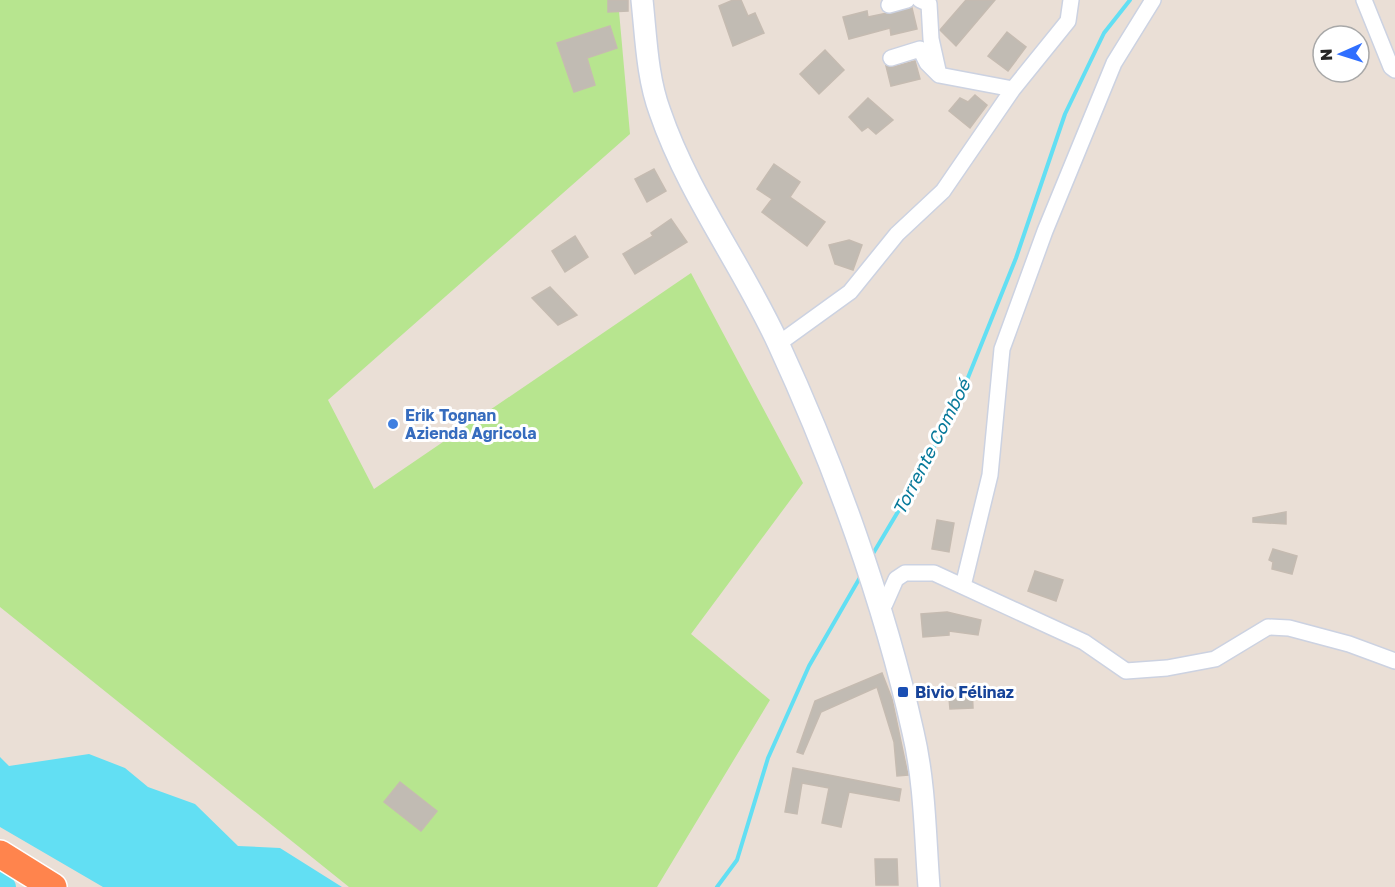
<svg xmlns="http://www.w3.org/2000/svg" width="1395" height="887" viewBox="0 0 1395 887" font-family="'Golos Text',sans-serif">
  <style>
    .green { fill: #b7e58f }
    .water { fill: #62dff3 }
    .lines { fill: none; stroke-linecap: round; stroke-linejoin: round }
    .stream { stroke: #62dff3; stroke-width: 4 }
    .river { stroke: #62dff3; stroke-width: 22 }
    .building { fill: #c1bbb3; stroke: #c5bbb1; stroke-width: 1.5 }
    .minor-casing { stroke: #ccd2e1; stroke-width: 18 }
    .secondary-casing { stroke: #ccd2e1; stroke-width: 24 }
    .motorway-casing { stroke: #fff; stroke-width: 30 }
    .minor { stroke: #fff; stroke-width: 15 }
    .secondary { stroke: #fff; stroke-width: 21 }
    .motorway { stroke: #ff844d; stroke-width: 27 }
    .shop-dot { fill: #3f7fe0; stroke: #fff; stroke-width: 2 }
    .transit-dot { fill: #1a4fb4; stroke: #fff; stroke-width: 2 }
    .labels { text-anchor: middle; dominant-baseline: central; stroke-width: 6; stroke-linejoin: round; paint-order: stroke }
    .shop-label { font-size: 16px; font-weight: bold; fill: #366cbe; stroke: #fff; text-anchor: start }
    .transit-label { font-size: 16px; font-weight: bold; fill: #164399; stroke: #fff; text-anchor: start }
    .water-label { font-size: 18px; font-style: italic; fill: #07799a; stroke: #fff }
  </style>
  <rect width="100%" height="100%" fill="#eadfd6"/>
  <!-- green -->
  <path class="green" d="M0 0H618L630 134 328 400 374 489 691 273 803 483 691 634 770 700 657 887H349L0 607Z"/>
  <!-- water -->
  <path class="water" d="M89 754 125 768 148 787 195 804 238 846 280 848 342 887H103L0 827V757L9 766Z"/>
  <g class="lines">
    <!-- stream -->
    <path class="stream" d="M871 557 918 478 963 390 1016 258 1065 114 1104 33 1130 0
      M717 887 737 860 768 758 809 666 862 574"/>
    <!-- river -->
    <path class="river" d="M0 879 5 887"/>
  </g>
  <!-- building -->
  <path class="building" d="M608 0H628V11L608 12Z
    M733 0H741L748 16 755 13 764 33 733 46 719 6Z
    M966 0H995L956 46 940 30Z
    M912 8 917 29 891 35 890 28 849 39 843 17 867 11 868 17Z
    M610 26 617 48 587 58 595 85 574 92 557 43Z
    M1007 32 1026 47 1008 71 988 56Z
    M825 50 844 70 819 94 800 74Z
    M915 61 920 79 891 86 886 66 893 67Z
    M975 95 987 105 970 128 949 111 960 98 968 102Z
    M868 98 893 120 876 134 868 127 862 131 849 117Z
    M774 164 800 182 790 197 825 222 807 246 762 212 772 199 757 189Z
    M654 169 666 191 647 202 635 179Z
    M671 219 687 242 635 274 623 254 653 236 651 233Z
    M575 236 588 257 565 272 552 251Z
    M849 240 862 245 853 270 835 264 829 245Z
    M550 287 577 315 558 325 532 298Z
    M1286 512V524L1253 522V518Z
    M937 520 954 523 949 552 932 549Z
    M1273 549 1297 556 1292 574 1272 569 1273 562 1269 560Z
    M1035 571 1063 580 1056 601 1028 591Z
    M947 612 981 620 978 635 949 631V635L923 637 921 614Z
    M882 673 892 699 908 775 897 776 894 742 877 687 821 712 803 754 797 752 815 701Z
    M972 687 973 708 950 709 948 688Z
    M793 768 901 789 899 801 849 792 841 827 822 823 829 788 802 783 797 814 785 812Z
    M400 782 437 811 421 831 384 802Z
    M875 859H897L898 885H876Z"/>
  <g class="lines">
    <defs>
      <path id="minor" d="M920 0 929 4 931 39 939 75
        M1364 0 1391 67 1395 70
        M889 5 907 0
        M891 58 920 49 927 63 939 75 1013 89
        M778 344 850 292 897 234 943 191 1013 89 1068 21 1071 0
        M963 586 990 475 1002 349 1045 231 1114 63 1153 0
        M878 607 885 604 896 579 905 573H934L1084 642 1126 671 1167 668 1215 659 1268 627 1289 628 1349 644 1395 661"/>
      <path id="secondary" d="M642 0C646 37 647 77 660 112 688 194 742 265 778 343 834 464 884 602 913 732 925 783 925 835 929 887"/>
      <path id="motorway" d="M0 854 53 887"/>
    </defs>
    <!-- minor casing -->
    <use href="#minor" class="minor-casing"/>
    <!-- secondary casing -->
    <use href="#secondary" class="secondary-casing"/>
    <!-- motorway casing -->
    <use href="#motorway" class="motorway-casing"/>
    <!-- minor -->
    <use href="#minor" class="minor"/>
    <!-- secondary -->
    <use href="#secondary" class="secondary"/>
    <!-- motorway -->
    <use href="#motorway" class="motorway"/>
  </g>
  <!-- markers -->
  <circle class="shop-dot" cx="393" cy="424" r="6"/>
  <rect class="transit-dot" x="897" y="686" width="12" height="12" rx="3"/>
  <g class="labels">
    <!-- shop labels -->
    <g class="shop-label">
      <text x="405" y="415">Erik Tognan<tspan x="405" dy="18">Azienda Agricola</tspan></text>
    </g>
    <!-- transit labels -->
    <g class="transit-label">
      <text x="915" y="692">Bivio Félinaz</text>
    </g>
    <!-- water labels -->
    <g class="water-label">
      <text transform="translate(931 447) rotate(-63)">Torrente Comboé</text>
    </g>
  </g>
  <!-- north arrow -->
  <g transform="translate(1341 54) rotate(267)"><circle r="28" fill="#ffffff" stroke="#a8a8a8" stroke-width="1.5"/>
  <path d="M0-4.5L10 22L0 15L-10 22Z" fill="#2f6fff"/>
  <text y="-9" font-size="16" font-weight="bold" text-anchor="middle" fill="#262626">N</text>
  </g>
</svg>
